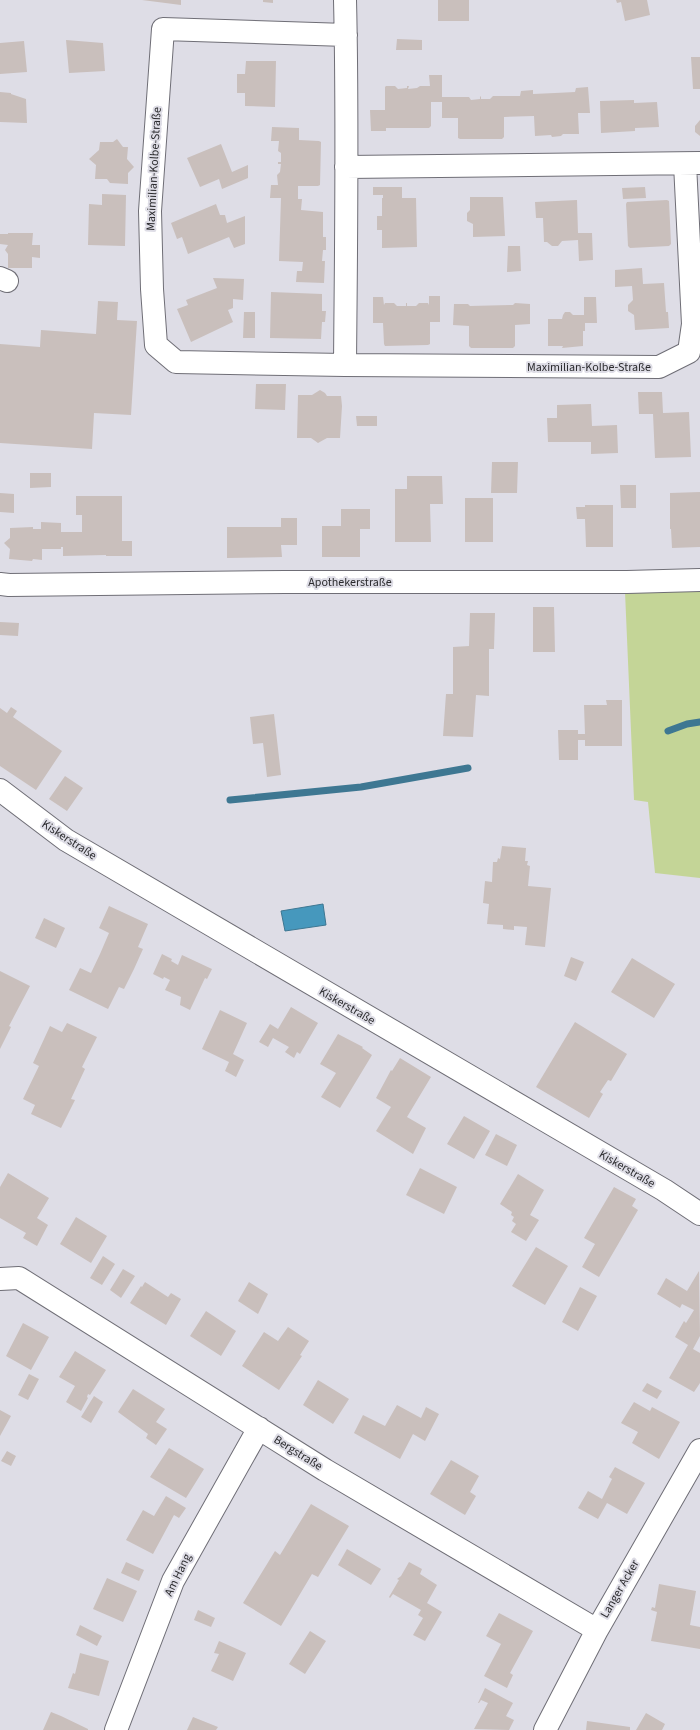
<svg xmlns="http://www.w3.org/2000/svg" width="700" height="1730" viewBox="0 0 700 1730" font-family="'Source Sans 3',sans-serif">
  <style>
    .grass { fill: #c4d597 }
    .water { fill: #4698bd; stroke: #3e7792 }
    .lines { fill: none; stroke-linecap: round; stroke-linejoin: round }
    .stream { stroke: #3e7792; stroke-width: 7 }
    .building { fill: #c9bfbc }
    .street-casing { stroke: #6f6e76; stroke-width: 24 }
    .street { stroke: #fff; stroke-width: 22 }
    .labels { text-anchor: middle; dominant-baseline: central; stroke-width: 4; stroke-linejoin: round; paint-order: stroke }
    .street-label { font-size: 12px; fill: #2b2b2e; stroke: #dedde6 }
  </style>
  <rect width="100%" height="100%" fill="#dedde6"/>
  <!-- grass -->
  <path class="grass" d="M700 589V878L655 873 648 802 634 800 625 592Z"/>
  <!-- water -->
  <path class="water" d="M323 904 326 925 285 931 281 911Z"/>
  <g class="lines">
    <!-- stream -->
    <path class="stream" d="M668 731 687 724 700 722
      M230 800 361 787 468 768"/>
  </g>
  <!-- building -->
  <path class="building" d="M142 0H181V5Z
    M263 0H273V3L263 2Z
    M438 0H469V21H438Z
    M616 0H647L650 15 625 21 621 2 617 3Z
    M397 39 422 40V50H396Z
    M66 40 103 43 105 71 69 73Z
    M24 41 27 72 0 74V43Z
    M691 57H700V89H693Z
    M246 61H276L275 107 245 106V93H237V74H245Z
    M429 75H442V97H469L471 100 480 99V97L481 96V99H490L493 96H520L521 91 533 90V94L555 93 575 92 576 88 588 87 590 113H578L579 134H563L561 136 552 137 551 135 535 136 534 116 504 117V137L502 139H460L458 138V118H442V102H431V126L429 128H386V131H371L370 110H385V87L386 86H395L398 89 407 88V86H409L408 89 417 88 420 86H430Z
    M0 92 11 93V94L26 99 27 123 0 122Z
    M634 100V103L657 102 659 127 635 128V131L601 133 600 101Z
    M700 120V136L695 132V126Z
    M272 127 299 128V140L319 141 321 142 320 185 318 186H298V199H302L301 210 323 212V237H326V250H323L322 261H325L324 283 296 282 297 271H302L303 262 279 261 281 198H270L271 185H278L277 175 280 172 281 164H278V162H281V153L278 151 279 141H271Z
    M117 139 123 147H128L127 159 134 167 128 173V184L110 183 107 179H95L96 165 89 159 99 150 100 142H113Z
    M221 144 232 172 248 165V178L222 189 219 179 200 187 187 158Z
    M373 187H402V198H416L417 247 382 248V230H377V216H382V198H383V195H373Z
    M645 187 646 198 623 199 622 188Z
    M102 194 126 195 125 246 88 245 89 204 102 205Z
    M470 197H503L505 236 473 237V224L467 221V213L470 210Z
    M577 200 578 233H592L593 260 579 261 578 240 562 241 558 246H552L547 242H544L543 218H536L535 202Z
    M667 200 669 201 671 244 669 246 630 248 628 246 626 204 627 202Z
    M216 204 220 215H225L227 223 245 216V244L234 248 229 237 188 254 182 237 177 239 171 223Z
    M8 233H33L32 245H40V258L32 257V268H8V254L5 250 8 245 0 244V234H8Z
    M508 246H520L521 271 507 272Z
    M642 268 643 284 664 283 666 312H668L669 328 635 330 634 315 628 311V305L633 300 632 286 615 287V270Z
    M213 278 244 279 243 300 233 299V308L228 310 233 322 191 342 177 309 188 305 186 300 217 288Z
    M271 292 322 294V311H326L325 322H322L321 339 270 338Z
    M429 296H440V322H430V344L428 345 385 346 384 344 383 323H373V297H383L384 305 385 303H394L397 306H406V303H407V306H416L419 303H428L429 305Z
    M584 297H596L597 323H585V331H583V346L562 348 563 346H548V319H562L563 315 565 312H570L573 315H584Z
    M98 301 118 302 117 320 137 321 131 415 94 413 92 449 0 443V344L40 347 41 330 96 334Z
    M515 303 530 304V324L515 325V346L513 348H471L469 346V326L453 325 454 304H468L470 306 513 305Z
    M244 312H255V338H243Z
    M256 384H286L285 410 255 409Z
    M320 390 325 393 327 396H341L342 406 340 438H327L318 443 311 438H297L298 395H312Z
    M638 392H662L663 413 689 412 691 457 655 458 653 414H639Z
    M591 404 592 426 617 425 618 453 591 454V442H548L547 418H557V405Z
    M356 416H377V426H357Z
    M492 462H518L517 493H491Z
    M30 473H51V487L30 488Z
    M407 476H442L443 504H430L431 542H395V489H407Z
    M620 485H636V508H621Z
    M700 492V547L672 548 671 529H670V493Z
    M0 493 14 494V513L0 512Z
    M76 496H122V541H132V556H106V555L63 556V547H61V549H42V560L33 559 32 561 9 559 10 549 4 543 10 538V528L33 527V529H41V522L61 523V532H82V515H76Z
    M465 498H493V542H465Z
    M585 505H613V547H586L585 519H577L576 507H585Z
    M341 509H370V529H360V557H322V526H341Z
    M281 518H297V545H281L282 557 227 558V527H281Z
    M533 607H554L555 652H533Z
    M470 613H495L494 649H489V696L476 695 473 737 443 736 446 694H453V647L469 646Z
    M0 622 19 623 18 636 0 635Z
    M606 700H622V746H585V740H578V760H559L558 730H578V734H585L584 705H607Z
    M11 707 17 711 13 717 62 751 36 790 0 766V708L7 713Z
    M274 714 281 775 267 777 263 743 253 744 250 717Z
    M65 776 83 788 67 811 49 799Z
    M502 846 526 848 525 861H528L527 865 530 866 528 886 551 888 545 947 525 945 527 927 514 926V930L503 929V925L487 924 489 904 483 903 485 881 492 882 493 862H497L498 858 500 859Z
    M109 906 148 924 138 947 143 949 134 969 124 989 119 987 108 1009 69 990 80 968 91 973 100 954 109 933 99 928Z
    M44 918 65 928 56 948 35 938Z
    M162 954 172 959 171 961 178 965 182 955 212 969 207 979 205 978 190 1010 180 1005 181 997 165 990 170 980 164 977 163 979 153 974Z
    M571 957 584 962 576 981 564 976Z
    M632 958 675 984 654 1018 611 992Z
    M0 971 30 986 9 1026 11 1027 0 1049Z
    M291 1007 318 1023 300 1054 297 1052 294 1058 285 1052 289 1047 273 1038 268 1047 259 1042 270 1024 278 1029Z
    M220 1010 247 1023 233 1054 244 1060 236 1077 225 1071 229 1062 202 1049Z
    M575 1022 627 1054 611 1081 608 1080 600 1092 603 1094 589 1118 536 1087Z
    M67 1023 97 1037 82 1067 85 1069 71 1099 75 1100 61 1128 31 1114 35 1105 23 1099 39 1066 33 1063 50 1026 62 1032Z
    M338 1034 363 1047 362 1048 372 1055 340 1108 321 1097 336 1073 320 1064Z
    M400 1058 431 1077 407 1117 426 1128 413 1154 376 1131 391 1107 376 1098 391 1070 392 1071Z
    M464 1116 490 1131 474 1159 447 1144Z
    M496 1134 517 1145 507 1166 485 1155Z
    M420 1168 457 1187 444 1214 406 1195Z
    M8 1173 49 1198 37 1218 48 1225 37 1246 23 1238 26 1233 0 1218V1187Z
    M518 1174 544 1190 530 1215 539 1220 526 1241 511 1232 516 1224 512 1221 514 1217 511 1215 512 1212 500 1204Z
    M614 1187 636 1199 632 1206 638 1210 599 1277 582 1267 595 1244 584 1238Z
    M76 1217 107 1236 91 1263 60 1244Z
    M536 1247 568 1266 545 1305 512 1286Z
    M103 1256 115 1264 102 1285 90 1278Z
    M123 1269 135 1276 121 1298 110 1290Z
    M699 1271 700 1336 693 1349 700 1353V1383L694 1392 669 1378 688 1345 675 1337 684 1321 686 1323 694 1310 682 1304 680 1308 657 1294 666 1278 687 1291Z
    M145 1282 168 1297 171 1293 181 1299 166 1325 130 1303 141 1286 142 1287Z
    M249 1282 268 1294 258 1314 238 1301Z
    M580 1287 597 1296 578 1331 562 1322Z
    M206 1311 236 1331 221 1356 190 1336Z
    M23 1323 49 1337 31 1370 6 1356Z
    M288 1327 309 1341 300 1355 302 1356 279 1390 242 1366 264 1332 278 1341Z
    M75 1351 106 1370 90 1395 88 1394 87 1397 88 1398 81 1411 66 1402 75 1386 59 1377Z
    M29 1374 39 1379 28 1400 18 1395Z
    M318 1380 349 1399 333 1424 303 1405Z
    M647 1383 662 1391 657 1399 642 1391Z
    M133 1389 165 1409 156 1422 167 1429 156 1445 146 1438 148 1434 118 1412Z
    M94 1396 103 1402 91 1423 81 1417Z
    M634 1402 650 1411 652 1407 680 1422 659 1459 632 1443 638 1432 621 1423Z
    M397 1405 421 1418 426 1407 439 1414 425 1441 413 1434 400 1459 354 1433 363 1415 385 1426Z
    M0 1410 11 1416 0 1436Z
    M169 1448 204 1469 186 1498 150 1477Z
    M7 1451 16 1456 11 1466 1 1461Z
    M451 1460 479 1476 470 1492 476 1496 465 1515 430 1494Z
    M615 1467 645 1483 627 1514 607 1503 598 1519 578 1508 588 1491 602 1499 612 1479 609 1477Z
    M166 1496 186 1508 179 1518 174 1515 153 1554 126 1540 143 1510 154 1516Z
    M311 1504 349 1526 318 1577 312 1574 281 1626 243 1603 275 1551 280 1555Z
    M347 1549 381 1569 371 1585 338 1565Z
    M126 1562 144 1570 139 1581 121 1573Z
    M409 1562 422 1569 420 1574 437 1585 427 1603 442 1612 425 1641 413 1635 423 1618 418 1615 421 1610 393 1594 390 1598 389 1597 399 1580 397 1579 401 1576Z
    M107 1578 137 1591 123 1622 93 1609Z
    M659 1584 696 1591 690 1625 700 1627V1649L651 1641 657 1612 651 1610 652 1607 655 1608Z
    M198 1610 215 1618 211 1627 194 1620Z
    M499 1613 533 1631 510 1673 513 1675 507 1688 484 1676 501 1644 486 1636Z
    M80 1625 102 1636 97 1646 76 1635Z
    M310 1631 326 1641 305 1674 289 1664Z
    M219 1641 246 1653 233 1681 211 1671 219 1654 214 1653Z
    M80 1653 109 1661 99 1696 68 1688 73 1673 75 1674Z
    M485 1688 513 1703 506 1716 514 1720 509 1730 474 1729 488 1703 481 1700 479 1703H478Z
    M51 1712 61 1716 88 1729V1730H43Z
    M646 1713 665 1724 662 1730H636Z
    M193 1717 218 1727 216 1730H187Z
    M587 1721 630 1727V1730H586Z"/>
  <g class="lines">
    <defs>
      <path id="street" d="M345 0C348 121 346 243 345 365L176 362 156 345 152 289 150 211 163 29 346 35
        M346 167 699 163
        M0 278 7 281
        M345 365 659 367 689 352 693 324 685 164
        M0 584 9 585 285 582H627L700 580
        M0 790 66 840 664 1190 700 1214
        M0 1279 19 1278 325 1470 597 1630
        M116 1730 173 1581 259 1428
        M545 1730 597 1630 700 1450"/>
    </defs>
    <!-- street casing -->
    <use href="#street" class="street-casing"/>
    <!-- street -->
    <use href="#street" class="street"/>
  </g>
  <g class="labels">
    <!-- street labels -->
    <g class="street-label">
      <text transform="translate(154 169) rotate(-87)">Maximilian-Kolbe-Straße</text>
      <text x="589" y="367">Maximilian-Kolbe-Straße</text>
      <text x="350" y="582">Apothekerstraße</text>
      <text transform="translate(69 840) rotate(33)">Kiskerstraße</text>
      <text transform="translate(347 1006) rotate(30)">Kiskerstraße</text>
      <text transform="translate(627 1169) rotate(30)">Kiskerstraße</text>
      <text transform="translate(298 1453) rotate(32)">Bergstraße</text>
      <text transform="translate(178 1575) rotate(-64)">Am Hang</text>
      <text transform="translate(620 1589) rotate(-60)">Langer Acker</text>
    </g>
  </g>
</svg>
